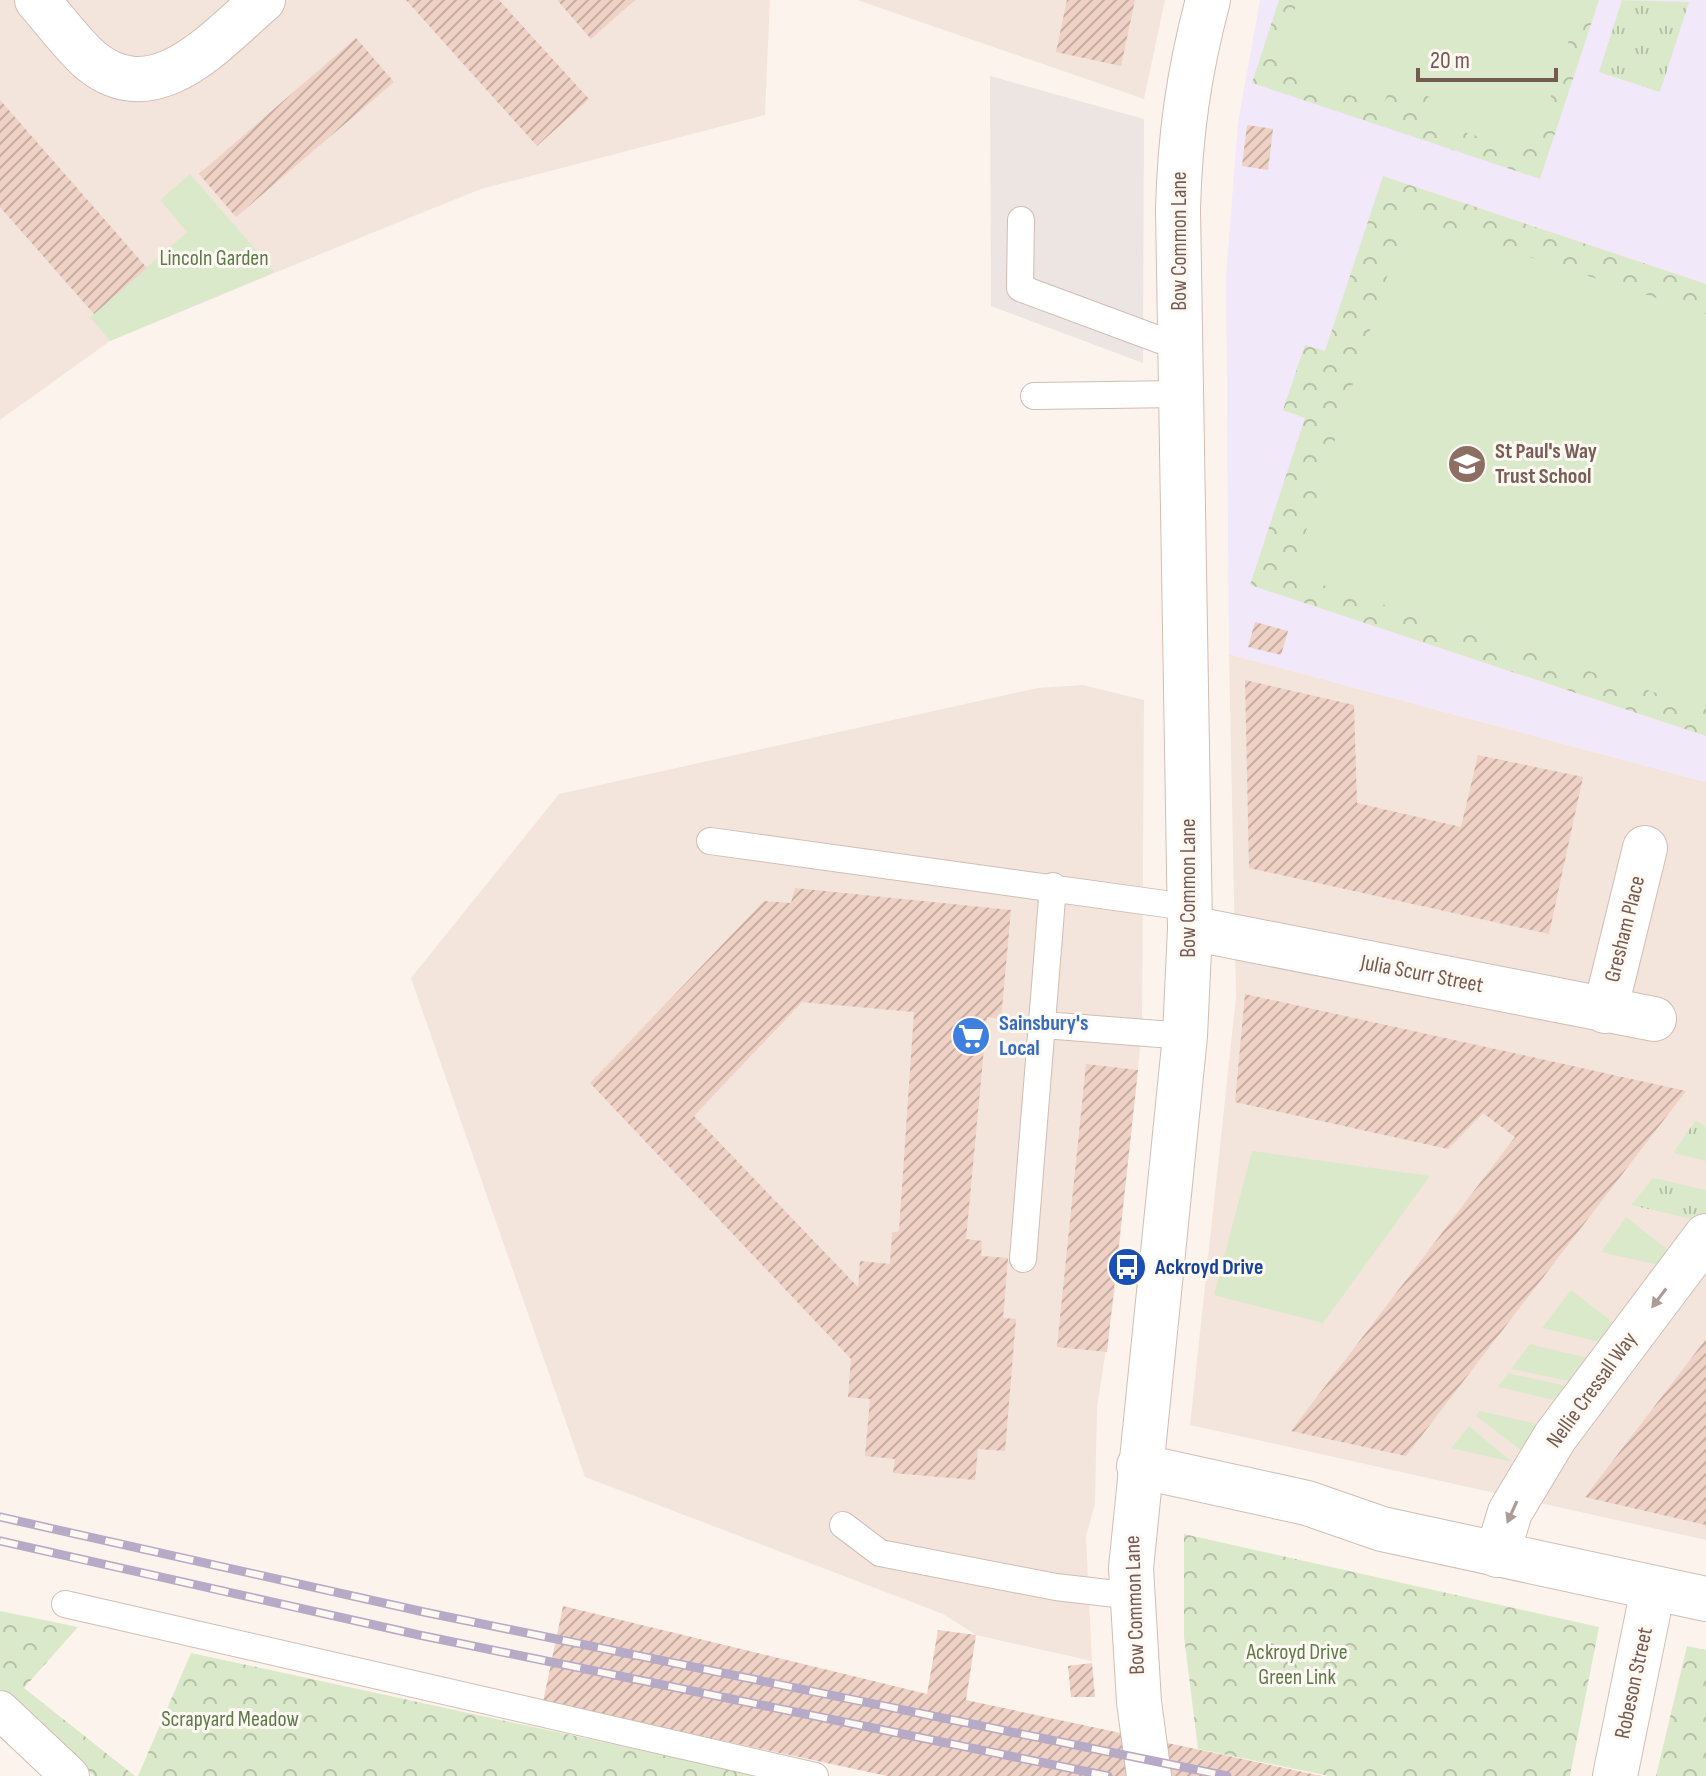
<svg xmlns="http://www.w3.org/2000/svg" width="1706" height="1776" viewBox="0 0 1706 1776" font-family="'Sofia Sans Condensed',sans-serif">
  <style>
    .residential { fill: #f3e5db }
    .industrial { fill: #ece5e1 }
    .education { fill: #f1e8f9 }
    .grass { fill: url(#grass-tufts) }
    .park { fill: url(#park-crowns) }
    .garden { fill: #dbe9cb }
    .building { fill: url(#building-hatch); fill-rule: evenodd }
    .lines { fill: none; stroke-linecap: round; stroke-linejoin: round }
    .service-casing { stroke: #d0bdb4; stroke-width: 28 }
    .pedestrian-casing { stroke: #d0bdb4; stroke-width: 40 }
    .minor-casing { stroke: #d0bdb4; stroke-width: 46 }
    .tertiary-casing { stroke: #d0bdb4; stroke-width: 46 }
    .service { stroke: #fff; stroke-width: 26 }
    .pedestrian { stroke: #fff; stroke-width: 38 }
    .minor { stroke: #fff; stroke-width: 44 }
    .tertiary { stroke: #fff; stroke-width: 44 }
    .rail-casing { stroke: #b6aac6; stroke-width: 9 }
    .rail { stroke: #fef8f3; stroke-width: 6; stroke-dasharray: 18; stroke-linecap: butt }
    .oneway { fill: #ad9b96 }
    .labels { text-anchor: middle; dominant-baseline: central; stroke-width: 6; stroke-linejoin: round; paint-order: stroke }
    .street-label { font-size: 22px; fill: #765950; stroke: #fef8f3 }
    .park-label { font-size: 22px; fill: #5d7b48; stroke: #fef8f3 }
    .education-label { font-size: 22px; font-weight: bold; fill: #785e54; stroke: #fef8f3; text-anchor: start }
    .shop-label { font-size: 22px; font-weight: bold; fill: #366cbe; stroke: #fef8f3; text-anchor: start }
    .transit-label { font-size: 22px; font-weight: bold; fill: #164399; stroke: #fef8f3; text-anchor: start }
  </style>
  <defs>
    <pattern id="grass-tufts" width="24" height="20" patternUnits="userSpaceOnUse" patternTransform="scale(2)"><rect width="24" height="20" fill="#dbe9cb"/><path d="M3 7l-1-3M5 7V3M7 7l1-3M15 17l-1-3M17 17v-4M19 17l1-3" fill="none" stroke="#b6c0a7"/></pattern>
    <pattern id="park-crowns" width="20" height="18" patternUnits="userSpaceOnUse" patternTransform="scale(2)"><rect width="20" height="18" fill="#dbe9cb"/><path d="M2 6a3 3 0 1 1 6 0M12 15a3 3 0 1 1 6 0" fill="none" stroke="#b6c0a7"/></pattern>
    <pattern id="building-hatch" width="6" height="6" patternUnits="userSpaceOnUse" patternTransform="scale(2)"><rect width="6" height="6" fill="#efd1c5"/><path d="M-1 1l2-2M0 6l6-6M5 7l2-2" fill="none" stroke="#c6ada2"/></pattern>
  </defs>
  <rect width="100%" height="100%" fill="#fcf4ec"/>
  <!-- residential -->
  <path class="residential" d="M0 0H770L765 115 481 189 362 237 110 341 0 420Z
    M857 0H1165L1144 99Z
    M1229 654 1706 782V1540L1190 1425 1236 997Z
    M1083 685 1144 700 1142 1030 1114 1297 1097 1408 1095 1504 1086 1536 1092 1661 976 1635 943 1614 585 1477 411 978 559 794 1037 688Z"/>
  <!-- industrial -->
  <path class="industrial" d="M990 76 1144 119 1143 363 991 306Z"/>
  <!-- education -->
  <path class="education" d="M1260 0H1706V782L1229 654 1226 275 1238 123Z"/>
  <!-- grass -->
  <path class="grass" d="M1622 0 1689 2 1660 92 1599 72Z
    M1696 1120 1706 1127V1161L1673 1153Z
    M1653 1178 1706 1190V1213L1700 1221 1631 1205Z"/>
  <!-- park -->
  <path class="park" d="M1279 0H1599L1540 179 1252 83Z
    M1383 176 1706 284V736L1250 585 1305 418 1283 410 1305 345 1325 351Z
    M1184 1534 1599 1627 1570 1776H1329L1198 1749 1184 1637Z
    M0 1611 78 1627 24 1688 135 1776H94L0 1694Z
    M1687 1646 1706 1650V1776H1656Z
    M191 1653 760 1776H138Z"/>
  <!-- garden -->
  <path class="garden" d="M1298 0H1582L1539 133 1529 130 1522 151 1424 119 1430 97 1391 84 1383 106 1284 73 1291 51 1282 48Z
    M190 174 275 272 110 341 90 317 187 232 160 200Z
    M1406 217 1706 314V709L1292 575Z
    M1252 1151 1430 1176 1323 1323 1214 1295Z
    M1626 1217 1672 1253 1663 1266 1601 1252Z
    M1571 1290 1618 1326 1604 1343 1542 1328Z
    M1530 1344 1592 1359 1574 1382 1511 1369Z
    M1508 1373 1570 1387 1559 1401 1498 1387Z
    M1479 1411 1542 1425 1522 1451 1476 1416Z
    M1469 1426 1512 1462 1451 1448Z"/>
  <!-- building -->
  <path class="building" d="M406 0H499L589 99 537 146Z
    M557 0H635L591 39Z
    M1067 0H1135L1121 66 1056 52Z
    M356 38 394 82 236 217 199 174Z
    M0 100 147 268 94 314 0 207Z
    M1247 125 1273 129 1268 170 1242 166Z
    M1255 622 1288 631 1281 655 1248 647Z
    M1245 680 1354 705 1357 803 1461 827 1478 755 1583 777 1549 934 1249 868Z
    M795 888 1011 910 1001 1019 987 1017 966 1239 982 1241 981 1256 1008 1258 1003 1318 1016 1319 1005 1451 978 1449 975 1480 893 1473 895 1459 865 1456 870 1399 848 1397 851 1359 590 1083 764 901 791 903ZM802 1002 914 1012 899 1231 892 1233 890 1264 860 1261 858 1287 694 1116Z
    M1245 994 1686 1091 1406 1456 1291 1431 1515 1137 1483 1113 1448 1149 1235 1102Z
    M1086 1064 1138 1070 1107 1352 1057 1347Z
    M1706 1339V1525L1585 1497Z
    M563 1606 927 1694 938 1630 976 1635 966 1700 1322 1776H887L543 1702Z
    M1092 1663 1095 1697H1071L1068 1666Z"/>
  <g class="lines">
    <defs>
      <path id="service" d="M1021 220 1020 288 1179 347
        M1034 396 1180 394
        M710 841 1187 907
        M1044 1025 1185 1036
        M1023 1259 1053 886
        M843 1525 880 1553 1056 1587 1133 1596
        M65 1604 815 1776"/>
      <path id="pedestrian" d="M0 1710 70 1776"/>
      <path id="minor" d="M37 0C54 19 71 43 90 60 155 114 216 40 263 0
        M1190 928 1654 1019
        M1605 1011 1645 848
        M1139 1466 1307 1503 1382 1529 1706 1599
        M1497 1555 1510 1512 1555 1437 1706 1236
        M1615 1776 1653 1589"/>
      <path id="tertiary" d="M1149 1776 1139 1702 1131 1568 1185 1036 1190 928 1178 209C1180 134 1189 72 1208 0"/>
    </defs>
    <!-- service casing -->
    <use href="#service" class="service-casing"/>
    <!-- pedestrian casing -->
    <use href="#pedestrian" class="pedestrian-casing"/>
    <!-- minor casing -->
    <use href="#minor" class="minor-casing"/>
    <!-- tertiary casing -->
    <use href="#tertiary" class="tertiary-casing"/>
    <!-- service -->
    <use href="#service" class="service"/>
    <!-- pedestrian -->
    <use href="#pedestrian" class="pedestrian"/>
    <!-- minor -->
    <use href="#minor" class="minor"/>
    <!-- tertiary -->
    <use href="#tertiary" class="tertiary"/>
    <defs>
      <path id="rail" d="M0 1517 424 1612 1227 1776
        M0 1541 419 1635 1108 1776"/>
    </defs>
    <!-- rail casing -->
    <use href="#rail" class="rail-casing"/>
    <!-- rail -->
    <use href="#rail" class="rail"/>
  </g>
  <!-- one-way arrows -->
  <defs><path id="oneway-solid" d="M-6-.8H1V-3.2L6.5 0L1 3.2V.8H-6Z" transform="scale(2)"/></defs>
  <g class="oneway">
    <use href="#oneway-solid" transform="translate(1659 1298) rotate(127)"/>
    <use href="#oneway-solid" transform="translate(1512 1512) rotate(114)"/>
  </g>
  <!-- icons -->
  <defs>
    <symbol id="school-disc" viewBox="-11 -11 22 22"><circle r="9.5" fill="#8d6e63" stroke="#fef8f3"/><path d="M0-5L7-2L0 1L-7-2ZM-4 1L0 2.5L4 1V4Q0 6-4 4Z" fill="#fff"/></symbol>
    <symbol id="supermarket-disc" viewBox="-11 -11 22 22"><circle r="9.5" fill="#3f7fe0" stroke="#fef8f3"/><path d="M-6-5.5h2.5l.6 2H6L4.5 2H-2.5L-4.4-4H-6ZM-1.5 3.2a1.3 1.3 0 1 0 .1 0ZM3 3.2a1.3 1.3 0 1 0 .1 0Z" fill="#fff"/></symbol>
    <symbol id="bus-disc" viewBox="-11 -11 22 22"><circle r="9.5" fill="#1a4fb4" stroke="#fef8f3"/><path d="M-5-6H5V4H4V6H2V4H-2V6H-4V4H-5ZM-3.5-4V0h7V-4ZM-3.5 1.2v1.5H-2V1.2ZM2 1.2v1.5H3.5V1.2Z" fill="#fff"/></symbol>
  </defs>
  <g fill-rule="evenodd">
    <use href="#school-disc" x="1445" y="442" width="44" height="44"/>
    <use href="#supermarket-disc" x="949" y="1014" width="44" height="44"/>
    <use href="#bus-disc" x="1105" y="1245" width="44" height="44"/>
  </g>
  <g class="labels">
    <!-- street labels -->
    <g class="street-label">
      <text transform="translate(1179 241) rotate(-90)">Bow Common Lane</text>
      <text transform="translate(1188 888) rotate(-90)">Bow Common Lane</text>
      <text transform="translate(1625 929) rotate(-76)">Gresham Place</text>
      <text transform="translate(1422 974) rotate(11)">Julia Scurr Street</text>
      <text transform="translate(1592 1390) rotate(-54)">Nellie Cressall Way</text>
      <text transform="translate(1135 1605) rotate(-92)">Bow Common Lane</text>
      <text transform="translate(1634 1683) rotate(-78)">Robeson Street</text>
    </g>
    <!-- park labels -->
    <g class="park-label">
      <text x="214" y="258">Lincoln Garden</text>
      <text x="1297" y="1652">Ackroyd Drive<tspan x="1297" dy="25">Green Link</tspan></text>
      <text x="230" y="1719">Scrapyard Meadow</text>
    </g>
    <!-- education labels -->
    <g class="education-label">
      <text x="1495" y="451">St Paul's Way<tspan x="1495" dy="25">Trust School</tspan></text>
    </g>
    <!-- shop labels -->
    <g class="shop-label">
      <text x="999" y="1023">Sainsbury's<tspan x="999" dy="25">Local</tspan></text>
    </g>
    <!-- transit labels -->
    <g class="transit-label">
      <text x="1155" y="1267">Ackroyd Drive</text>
    </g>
  </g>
  <!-- scale -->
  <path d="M1418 68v12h138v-12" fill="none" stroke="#765950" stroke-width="4"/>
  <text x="1430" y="68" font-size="24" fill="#765950" stroke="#fef8f3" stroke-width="6" paint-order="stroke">20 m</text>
</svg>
